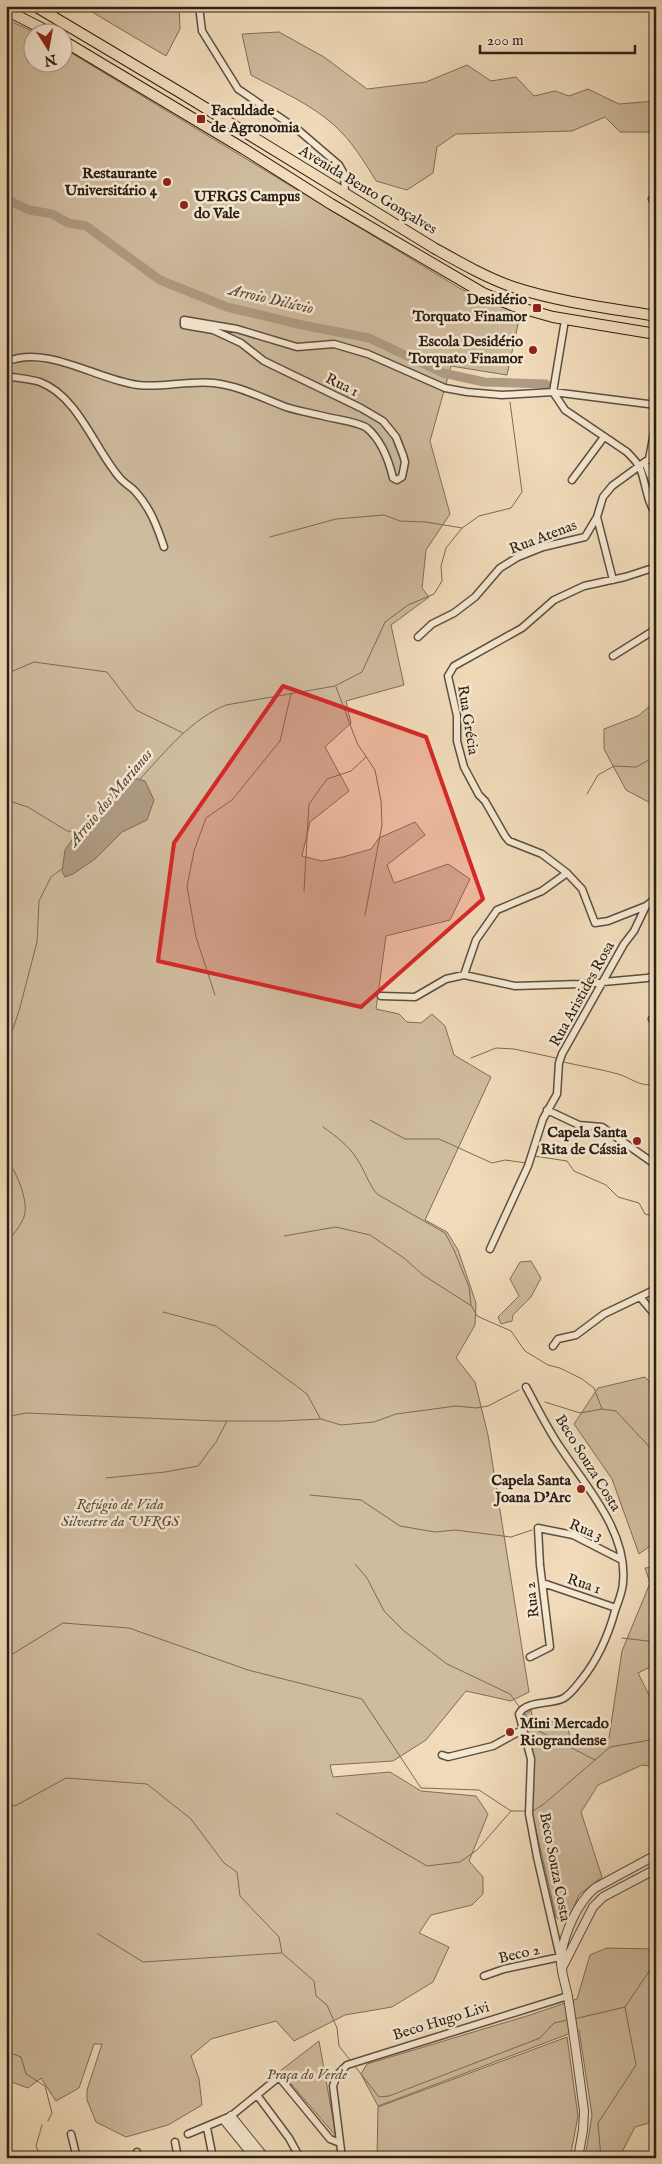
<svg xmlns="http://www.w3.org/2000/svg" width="662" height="2164" viewBox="0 0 662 2164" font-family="'IM FELL English',serif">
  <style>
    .green { fill: #cfbb9e; stroke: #7d6e5a }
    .water { fill: #ae9b83; stroke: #7a6a58 }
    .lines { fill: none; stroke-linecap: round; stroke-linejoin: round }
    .stream { stroke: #7a6a58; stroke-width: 1 }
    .river { stroke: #ae9b83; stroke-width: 9 }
    .minor-casing { stroke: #5c4f40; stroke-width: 9 }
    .tertiary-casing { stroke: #5c4f40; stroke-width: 10 }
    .primary-casing { stroke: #2b2017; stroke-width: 12 }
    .minor { stroke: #f6e8d2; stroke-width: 6 }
    .tertiary { stroke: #f6e8d2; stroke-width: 8 }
    .primary { stroke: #f1dbba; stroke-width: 10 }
    .marked { fill: #d62828; fill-opacity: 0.2; stroke: #d62828; stroke-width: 4; stroke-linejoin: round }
    .poi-dot { fill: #8f2418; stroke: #f6e8d2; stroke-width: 2 }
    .labels { text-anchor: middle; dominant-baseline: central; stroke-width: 5; stroke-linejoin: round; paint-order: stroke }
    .poi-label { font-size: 15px; font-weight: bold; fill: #2b2017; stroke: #f6e8d2; text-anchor: end }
    .street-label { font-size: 15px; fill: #2b2017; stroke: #f6e8d2 }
    .park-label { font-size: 15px; font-style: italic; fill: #5c4e40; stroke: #f6e8d2 }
    .water-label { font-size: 16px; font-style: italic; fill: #594b3d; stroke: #f6e8d2 }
  </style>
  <rect width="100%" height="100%" fill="#f1dbba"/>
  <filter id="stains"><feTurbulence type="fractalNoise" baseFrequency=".004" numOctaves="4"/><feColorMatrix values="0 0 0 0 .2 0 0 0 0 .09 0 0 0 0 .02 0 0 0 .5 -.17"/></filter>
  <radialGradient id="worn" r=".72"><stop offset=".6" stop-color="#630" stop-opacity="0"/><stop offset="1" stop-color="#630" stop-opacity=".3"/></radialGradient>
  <!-- green -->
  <path class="green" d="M82 6H179L180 29 166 56Z
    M6 19 34 32H32V62H62L63 48 461 289 520 315 507 375 451 366 430 441 450 514 426 550 422 588 429 597 391 625 404 685 346 701 351 723 325 747 349 791 310 822 302 856 322 861 343 857 371 849 379 838 415 822 425 835 387 865 394 883 448 864 470 879 450 920 386 936 376 1009 399 1014 407 1022 421 1023 432 1014 445 1026 454 1055 491 1077 425 1220 447 1232 458 1250 476 1303 475 1325 456 1358 475 1382 488 1435 529 1692 511 1701 466 1691 426 1740 393 1761 330 1765 333 1777 390 1772 421 1791 476 1796 488 1814 469 1861 483 1877V1894L472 1905 431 1915 419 1933 449 1947 433 1982 392 2007 345 2015 294 2041 276 2021 211 2039 191 2056 199 2079 202 2105 168 2125 126 2137 96 2122 87 2100V2090L102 2044H94L79 2088 56 2101 41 2078 28 2088 6 2080Z
    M279 32 324 57 367 89 426 82 467 65 491 81 516 77 534 96 555 91 569 96 588 89 619 104 656 101V122L650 132H620L605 117 572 131 456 134 437 147 433 173 407 190 376 181C364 161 351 140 334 125 311 104 278 90 251 75L242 34Z
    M656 701V806L626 790 604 749V729L638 716Z
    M531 1261 541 1278 531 1297 513 1315 512 1321 501 1324 498 1317 519 1296 510 1279 520 1262Z
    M645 1377 656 1389V1545L653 1544 639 1554 612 1479 574 1424 598 1388Z
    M656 1567V1664L638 1673 656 1709V1767L642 1765 598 1785 581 1812 602 1877 579 1895 568 1920 561 1922 556 1917 531 1808 533 1755 524 1731 523 1717 531 1710 533 1720 566 1722 571 1740 609 1738 622 1651 650 1583 645 1568Z
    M607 1948 656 1949V2121L635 2127 619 2158H585L592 2115 579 2030 378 2106 361 2074 367 2064 530 2015 577 1999 590 1955Z
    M567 2037 578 2116 570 2158H377L378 2107Z
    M319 2041 336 2136 280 2071Z"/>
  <!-- water -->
  <path class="water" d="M131 777 145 781 154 800 147 820 122 832 95 859 73 874 65 877 62 871 65 850 82 825 105 806 114 788Z"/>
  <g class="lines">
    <!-- stream -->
    <path class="stream" d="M270 537 336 519 384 515 400 521 426 522 462 528
      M6 674 34 662 107 672 136 710 183 733
      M336 687 357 743 375 770 381 801 382 825 365 915
      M140 779C165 752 191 719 226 705L335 686 362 672 385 622 408 605 434 594 442 581 441 566 446 548 462 528 479 516 511 508 522 492 510 402
      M587 794 598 775 614 766 636 767 656 756
      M6 800 28 807 67 831 78 832
      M304 891 309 804 327 779 351 771 366 757
      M215 995 196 937 187 887 194 851 206 818 232 800 280 741 291 694
      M6 1049 19 1011 37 942 39 901 51 877 63 868
      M471 1058 496 1048 514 1049 556 1058
      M563 1062C581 1066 600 1069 618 1074 632 1078 640 1088 656 1084
      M370 1120 405 1139H439L492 1163 505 1160 526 1163
      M323 1127C336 1136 349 1146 357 1159 365 1171 368 1183 377 1194L445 1233 454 1250 469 1287 471 1305 477 1316 511 1331 525 1351 548 1365 560 1368 582 1379 594 1388 602 1409 616 1411 656 1454
      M6 1149C10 1162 13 1177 6 1189
      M534 1156 567 1161 574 1171 606 1185 618 1197 639 1203 645 1214 656 1217
      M284 1236 336 1227 370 1235 404 1258 423 1275 470 1305
      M6 1244C12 1236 20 1227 24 1217 29 1203 18 1176 10 1164
      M163 1312 216 1326 307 1394 320 1418
      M545 1402 580 1413 602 1409
      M6 1417 26 1413 216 1421H281L321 1419 341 1425 374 1422 396 1414 456 1406 476 1408 488 1406 519 1390
      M106 1478 165 1472 198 1466 216 1442 227 1421
      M310 1495 361 1500 400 1526 435 1532 455 1530 511 1537 532 1530
      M355 1564 367 1578 384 1611 404 1631 447 1664 510 1694 521 1709
      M650 1572 656 1580
      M622 1638 656 1642
      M6 1658 63 1623 129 1628 248 1670 362 1699 421 1788 479 1790 511 1811H526
      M523 1712 537 1730 595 1760
      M6 1803 15 1806 66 1778 147 1784 191 1819 224 1863 237 1872 240 1896 279 1937 282 1953 314 1981 316 1996 327 2005 337 2028 339 2046 350 2060
      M533 1811 544 1804 610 1747 656 1739
      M336 1813 427 1866 460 1862 477 1850 511 1811
      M98 1934 143 1962 281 1953
      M574 2019 625 2007 656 1961
      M6 2051 21 2057 26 2074 45 2086 52 2113 48 2121
      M354 2065 379 2097 389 2096 540 2038 554 2023 568 2020
      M41 2158 36 2146 42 2125
      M601 2158 598 2123 636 2065 625 2007"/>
    <!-- river -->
    <path class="river" d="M6 199 29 210 52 214 68 223 86 226 160 280 227 307 302 325 369 338 443 373 484 382 546 384"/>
    <defs>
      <path id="minor" d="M199 6 202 31 238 89 297 129 339 165 344 174 345 194
        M652 199 656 198
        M565 320 553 392 565 410 627 452C632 457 637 462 640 468 646 483 646 500 656 514
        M6 362C47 344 97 380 138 385 163 388 189 380 214 383 240 386 262 398 286 407 298 411 311 413 323 416 334 419 359 422 367 428 381 440 389 461 393 478L397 480 402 477 405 462 403 455 396 437 383 421 361 408 264 361 241 343 213 330 184 325V320L237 329 297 347 334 344 368 354 445 388 467 392 502 395 553 392 656 405
        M6 376C17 378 30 379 40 382 79 397 95 450 120 478 124 483 130 486 134 490 150 507 157 526 164 547
        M645 462 656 491
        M572 480 604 437
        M597 517 613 580
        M418 637 432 624 454 613 475 597 500 568 518 557 543 547 585 537 597 517 603 497 612 486 649 459 656 422
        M613 656 656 629
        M646 906 608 921 595 923 582 889 567 873 542 854 509 841 505 836 485 801 479 795 464 767 457 741V716L448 676 454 666 522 628 554 600 584 586 625 577 656 567
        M464 975 476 940 497 910 542 891 567 873
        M381 996 415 997 446 979 464 975 515 986 581 984 647 978 656 975
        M652 1019 656 1017
        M547 1110 579 1125 602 1127 656 1165
        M490 1249 528 1166 543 1119 557 1094 559 1063 562 1054 624 944 634 931 646 906 656 898
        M640 1297 656 1316
        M553 1346 558 1339 576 1335 604 1314 656 1289
        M543 1583 616 1608
        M530 1657 550 1647 540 1565 538 1528 573 1535 622 1560
        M442 1755 448 1757 493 1746 522 1730
        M484 1976 504 1969 560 1957 537 1857 529 1814 531 1759 519 1714C526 1700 552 1705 564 1698 571 1694 577 1685 582 1679 598 1659 608 1636 615 1611 618 1602 623 1591 623 1582 628 1532 585 1485 560 1447 547 1428 537 1407 526 1387
        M257 2095 289 2138 300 2158
        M207 2128 213 2158
        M71 2134 77 2158
        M188 2134 231 2116 279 2077 330 2139 340 2143
        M175 2142 178 2158
        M137 2152V2158
        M342 2158 333 2086 337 2075 347 2065 568 1996"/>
      <path id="tertiary" d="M562 1968 593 1907 603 1897 656 1869
        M231 2116 265 2158
        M224 2120 255 2158
        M578 2158 583 2130 584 2111C579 2073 574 2035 568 1997 566 1985 559 1967 561 1955 565 1932 577 1903 595 1888L656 1855"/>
      <path id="primary" d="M35 6 181 93 434 248C459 262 485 277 513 287 559 302 608 308 656 316
        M6 10 49 32
        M62 40 244 149 331 204 483 293 514 306 553 317 656 334"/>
    </defs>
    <!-- minor casing -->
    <use href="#minor" class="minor-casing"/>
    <!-- tertiary casing -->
    <use href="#tertiary" class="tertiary-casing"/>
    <!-- primary casing -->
    <use href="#primary" class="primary-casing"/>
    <!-- minor -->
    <use href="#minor" class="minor"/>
    <!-- tertiary -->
    <use href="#tertiary" class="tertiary"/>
    <!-- primary -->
    <use href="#primary" class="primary"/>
  </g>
  <!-- marked area -->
  <path class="marked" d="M283 686 426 737 483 899 361 1007 158 961 174 843Z"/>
  <!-- markers -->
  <g class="poi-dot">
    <rect x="196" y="114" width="10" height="10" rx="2.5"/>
    <circle cx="167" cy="182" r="5"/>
    <circle cx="184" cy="205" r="5"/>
    <rect x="532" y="303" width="10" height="10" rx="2.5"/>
    <circle cx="533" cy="350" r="5"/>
    <circle cx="637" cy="1141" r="5"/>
    <circle cx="581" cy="1489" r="5"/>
    <circle cx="510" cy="1732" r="5"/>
  </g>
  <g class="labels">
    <!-- poi labels -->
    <g class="poi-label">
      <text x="211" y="110" text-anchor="start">Faculdade<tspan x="211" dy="17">de Agronomia</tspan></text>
      <text x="157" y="173">Restaurante<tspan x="157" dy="17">Universitário 4</tspan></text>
      <text x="194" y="196" text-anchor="start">UFRGS Campus<tspan x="194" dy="17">do Vale</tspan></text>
      <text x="527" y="299">Desidério<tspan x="527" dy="17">Torquato Finamor</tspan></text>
      <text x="523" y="341">Escola Desidério<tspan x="523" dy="17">Torquato Finamor</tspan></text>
      <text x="627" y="1132">Capela Santa<tspan x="627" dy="17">Rita de Cássia</tspan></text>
      <text x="571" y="1480">Capela Santa<tspan x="571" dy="17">Joana D'Arc</tspan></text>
      <text x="520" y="1723" text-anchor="start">Mini Mercado<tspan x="520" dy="17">Riograndense</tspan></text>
    </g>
    <!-- street labels -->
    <g class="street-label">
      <text transform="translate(368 190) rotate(31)">Avenida Bento Gonçalves</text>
      <text transform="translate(342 385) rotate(26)">Rua 1</text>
      <text transform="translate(543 537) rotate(-21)">Rua Atenas</text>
      <text transform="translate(468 720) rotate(81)">Rua Grécia</text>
      <text transform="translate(582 994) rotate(-61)">Rua Aristides Rosa</text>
      <text transform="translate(588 1463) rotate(58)">Beco Souza Costa</text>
      <text transform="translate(586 1530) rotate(22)">Rua 3</text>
      <text transform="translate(584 1584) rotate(19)">Rua 1</text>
      <text transform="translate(532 1600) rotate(-97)">Rua 2</text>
      <text transform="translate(555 1867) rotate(79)">Beco Souza Costa</text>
      <text transform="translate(519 1954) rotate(-13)">Beco 2</text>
      <text transform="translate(441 2021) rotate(-17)">Beco Hugo Livi</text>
    </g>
    <!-- park labels -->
    <g class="park-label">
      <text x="120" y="1504">Refúgio de Vida<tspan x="120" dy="17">Silvestre da UFRGS</tspan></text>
      <text x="307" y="2074">Praça do Verde</text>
    </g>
    <!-- water labels -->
    <g class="water-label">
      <text transform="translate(271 300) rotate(13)">Arroio Dilúvio</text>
      <text transform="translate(111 798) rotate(-50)">Arroio dos Marianos</text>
    </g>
  </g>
  <!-- margin -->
  <rect width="662" height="2164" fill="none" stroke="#f1dbba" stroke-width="25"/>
  <rect x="8" y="8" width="647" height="2149" fill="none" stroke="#2b2017" stroke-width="2.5"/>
  <rect x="12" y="12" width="637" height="2139" fill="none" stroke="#2b2017"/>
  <!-- north arrow -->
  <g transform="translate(48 48) rotate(169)"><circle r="24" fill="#f6e8d2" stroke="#a59887"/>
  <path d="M0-4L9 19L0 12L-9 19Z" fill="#8f2418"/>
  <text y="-8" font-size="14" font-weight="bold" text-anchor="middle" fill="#2b2017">N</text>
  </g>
  <!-- scale -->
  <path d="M480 45v8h155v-8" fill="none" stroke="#2b2017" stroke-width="2.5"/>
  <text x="487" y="45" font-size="15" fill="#2b2017" stroke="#f6e8d2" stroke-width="4" paint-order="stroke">200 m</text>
  <rect width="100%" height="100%" filter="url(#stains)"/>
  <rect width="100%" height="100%" fill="url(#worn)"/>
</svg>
